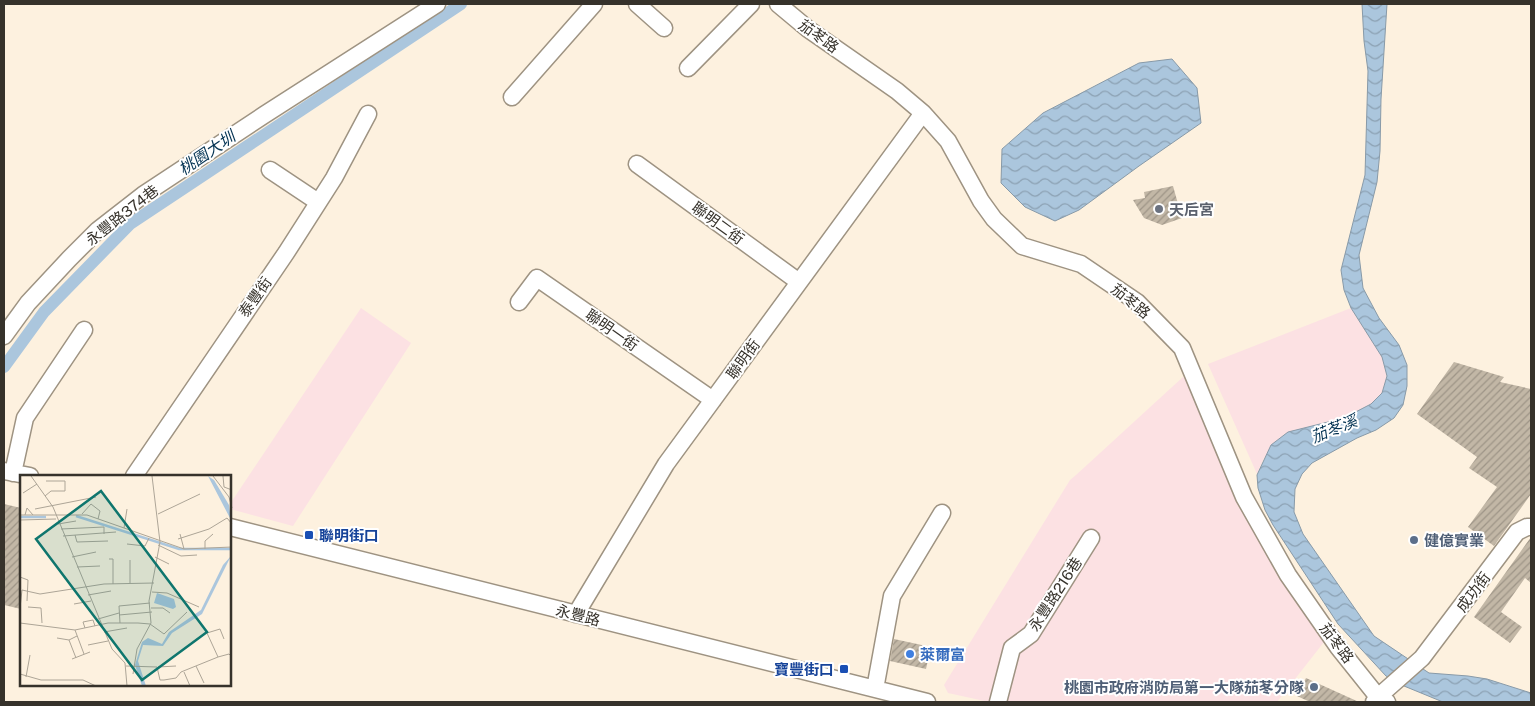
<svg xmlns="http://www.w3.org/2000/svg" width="1535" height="706" viewBox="0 0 1535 706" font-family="'Public Sans','Noto Sans TC',sans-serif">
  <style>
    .industrial { fill: #fce1e3 }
    .water { fill: url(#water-waves); stroke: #889aa8 }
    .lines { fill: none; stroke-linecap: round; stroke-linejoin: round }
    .canal { stroke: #abc6dd; stroke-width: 12 }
    .building { fill: url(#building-hatch) }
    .minor-casing { stroke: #9e9382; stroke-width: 19 }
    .minor { stroke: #fff; stroke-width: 16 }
    .worship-dot { fill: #6b7280; stroke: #fff; stroke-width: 2 }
    .transit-dot { fill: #1a4fb4; stroke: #fff; stroke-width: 2 }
    .service-dot { fill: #5c6f8a; stroke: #fff; stroke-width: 2 }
    .shop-dot { fill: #3f7fe0; stroke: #fff; stroke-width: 2 }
    .labels { text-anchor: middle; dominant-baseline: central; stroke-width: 4; stroke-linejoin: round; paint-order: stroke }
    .street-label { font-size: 15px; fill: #36322b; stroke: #fff }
    .worship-label { font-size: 15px; font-weight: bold; fill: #5b616d; stroke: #fff; text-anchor: start }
    .transit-label { font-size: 15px; font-weight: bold; fill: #164399; stroke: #fff; text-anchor: start }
    .service-label { font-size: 15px; font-weight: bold; fill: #4e5e75; stroke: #fff; text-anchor: start }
    .shop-label { font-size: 15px; font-weight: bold; fill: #366cbe; stroke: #fff; text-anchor: start }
    .water-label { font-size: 16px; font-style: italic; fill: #043353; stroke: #fff }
    .inset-river { fill: none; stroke: #abc6dd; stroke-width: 2.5 }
    .inset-road { fill: none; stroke: #ada597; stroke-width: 1 }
    .view { fill: #0f766e; fill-opacity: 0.15; stroke: #0f766e; stroke-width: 2.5 }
    .inset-edge { fill: none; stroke: #36322b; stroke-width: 2.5 }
  </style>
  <defs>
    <pattern id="water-waves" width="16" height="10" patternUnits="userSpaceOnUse" patternTransform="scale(1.25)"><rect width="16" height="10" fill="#abc6dd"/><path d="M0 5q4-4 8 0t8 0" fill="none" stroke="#8ca1b3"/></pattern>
    <pattern id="building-hatch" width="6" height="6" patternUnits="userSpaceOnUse" patternTransform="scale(1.25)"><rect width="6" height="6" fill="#c2b7a6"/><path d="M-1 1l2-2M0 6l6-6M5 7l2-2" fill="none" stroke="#9e9587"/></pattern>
  </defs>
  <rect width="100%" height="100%" fill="#fdf1df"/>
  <!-- industrial -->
  <path class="industrial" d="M361 308 411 343 293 526 230 509V504Z
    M1351 308 1382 357 1387 376 1382 393 1371 404 1344 418 1323 423 1264 458 1257 474 1208 364Z
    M1183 377 1191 381 1276 564 1324 642 1277 702H989L948 693 944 685 1070 480 1076 475Z"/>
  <!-- water -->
  <path class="water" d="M1362 4H1387L1381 99 1380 151 1377 182 1359 255 1363 288 1379 318 1399 345 1407 365V386L1403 405 1394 418 1376 430 1357 438 1312 463 1302 474 1295 489 1294 512 1303 534 1374 636 1429 673 1468 676 1487 679 1531 693V702H1443L1404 686 1386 676 1338 624 1273 525 1265 510 1258 488 1257 475 1271 445 1288 432 1344 418 1371 404 1382 393 1387 376 1382 357 1351 308 1344 290 1341 270 1365 175 1368 71 1364 41Z
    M1172 59 1197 88 1201 123 1139 166 1079 210 1055 221 1025 207 1001 183 1002 149 1043 113 1139 63Z"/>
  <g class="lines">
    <!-- canal -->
    <path class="canal" d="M4 367 44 312 130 224 461 4"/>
  </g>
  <!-- building -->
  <path class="building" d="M1173 186 1182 218 1162 225 1144 218 1133 200 1145 198 1144 192Z
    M1454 362 1504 377 1500 382 1531 389V494L1494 546 1468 527 1497 487 1469 468 1477 457 1417 414Z
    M4 504 21 508V609L4 605Z
    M1531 537V583L1525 578 1501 612 1522 627 1510 643 1474 617Z
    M894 639 931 647 926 669 890 661Z
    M1306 678 1359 702H1310L1297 696Z"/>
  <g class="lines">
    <defs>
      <path id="minor" d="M637 4 664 28
        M778 4 808 29 897 91 923 113 948 141 981 201 994 219 1022 246 1081 264 1137 302 1182 348 1244 497 1288 575 1338 647 1378 697 1387 702
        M688 68 751 4
        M512 97 594 4
        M637 164 799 282
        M270 170 318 202
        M519 302 537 278 713 400
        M4 336 28 303 69 259 98 230 143 195 264 115 437 4
        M4 471 30 476
        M13 473 25 418 84 330
        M134 476 286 253 334 178 368 114
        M230 527 927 702
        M576 614 666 464 923 113
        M875 689 892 596 942 513
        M998 702 1012 648 1031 634 1091 538
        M1374 702 1378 697 1422 658 1517 532 1527 527H1531"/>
    </defs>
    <!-- minor casing -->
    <use href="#minor" class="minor-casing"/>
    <!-- minor -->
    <use href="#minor" class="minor"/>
  </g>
  <!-- markers -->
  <circle class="worship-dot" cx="1159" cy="209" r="5"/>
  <g class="transit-dot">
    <rect x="304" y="530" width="10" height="10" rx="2.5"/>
    <rect x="839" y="664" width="10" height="10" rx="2.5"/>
  </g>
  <g class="service-dot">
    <circle cx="1414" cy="540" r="5"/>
    <circle cx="1314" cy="687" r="5"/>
  </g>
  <circle class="shop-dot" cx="910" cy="654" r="5"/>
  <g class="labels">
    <!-- street labels -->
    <g class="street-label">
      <text transform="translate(819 36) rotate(36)">茄苳路</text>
      <text transform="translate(122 215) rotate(-38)">永豐路374巷</text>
      <text transform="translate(718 223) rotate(36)">聯明二街</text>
      <text transform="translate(255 297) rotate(-55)">泰豐街</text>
      <text transform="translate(1131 301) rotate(39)">茄苳路</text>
      <text transform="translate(612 330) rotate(35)">聯明一街</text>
      <text transform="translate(743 359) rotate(-54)">聯明街</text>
      <text transform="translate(1473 592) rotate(-53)">成功街</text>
      <text transform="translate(1055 594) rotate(-57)">永豐路216巷</text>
      <text transform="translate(578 615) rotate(14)">永豐路</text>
      <text transform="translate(1337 643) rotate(53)">茄苳路</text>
    </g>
    <!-- worship labels -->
    <g class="worship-label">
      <text x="1169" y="209">天后宮</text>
    </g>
    <!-- transit labels -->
    <g class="transit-label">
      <text x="319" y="535">聯明街口</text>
      <text x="834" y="669" text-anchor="end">寶豐街口</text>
    </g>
    <!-- service labels -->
    <g class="service-label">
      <text x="1424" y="540">健億實業</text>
      <text x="1304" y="687" text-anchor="end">桃園市政府消防局第一大隊茄苳分隊</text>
    </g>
    <!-- shop labels -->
    <g class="shop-label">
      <text x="920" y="654">萊爾富</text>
    </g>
    <!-- water labels -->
    <g class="water-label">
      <text transform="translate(207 153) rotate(-34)">桃園大圳</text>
      <text transform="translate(1334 429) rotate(-22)">茄苳溪</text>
    </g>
  </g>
  <!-- overview -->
  <g transform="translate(20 475)">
    <rect width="211" height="211" fill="#fdf1df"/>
    <path d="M188 1 194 5 209 30 211 45ZM211 81 182 139 152 158 143 171 123 170 118 186 126 211H122L115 190 122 167 128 163 142 169 149 157 181 135 203 90ZM137 118 154 124 156 132 153 134 134 128Z" fill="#abc6dd"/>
    <path class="inset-river" d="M56 41 159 74H212M0 42H26"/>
    <path class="inset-road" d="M11 1 33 32 92 174 105 188 107 211M193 1 209 22 212 33M203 1 204 12 212 15M3 18 17 9M25 21 31 16H45V6H26M15 34 76 22M62 39 71 29 80 36 78 44M138 39 180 19M0 40H67L164 74 212 72M5 40 7 33 13 40M0 45 36 44M38 49 56 46M104 53 107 34M41 54 84 52V59M160 59 164 74M55 60 57 67 88 66M43 61 96 57M158 64 189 54 207 43 212 49M107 69 125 71 129 63M138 70 161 81 177 80M185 74V66L193 59M52 82 76 77M135 82 149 89M89 84H93V109M110 85V108M57 92 80 91M0 102 8 105 7 126M132 117 147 118 179 132M68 120 91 116M54 129 71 126M8 132 21 133 22 148M0 133 2 115 20 119 84 109 134 108M131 133H143L150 138M99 140 132 137M78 144 99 138M0 148 55 155 88 148H118L130 149 144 159 167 137M100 148 99 131 130 128M65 153 63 147 73 145 75 151M55 155 64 179M84 157 107 153M37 163 49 165 57 161M49 165 56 183M68 170 88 166M198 182 187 158 200 154 204 164M52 184 70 177M106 191 137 192 140 205H144L156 203 161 197 198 182 209 179 212 182M176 191 184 208M138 192 156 191M164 197 170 211M0 199 21 205H63L76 211M113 199 117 174 131 148 129 126 140 67 132 1M6 202 10 180"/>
    <path class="view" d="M81 16 187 157 122 205 16 64Z"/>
    <rect width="211" height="211" class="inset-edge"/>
  </g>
  <!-- border -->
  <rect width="1535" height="706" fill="none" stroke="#36322b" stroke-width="10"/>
</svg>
